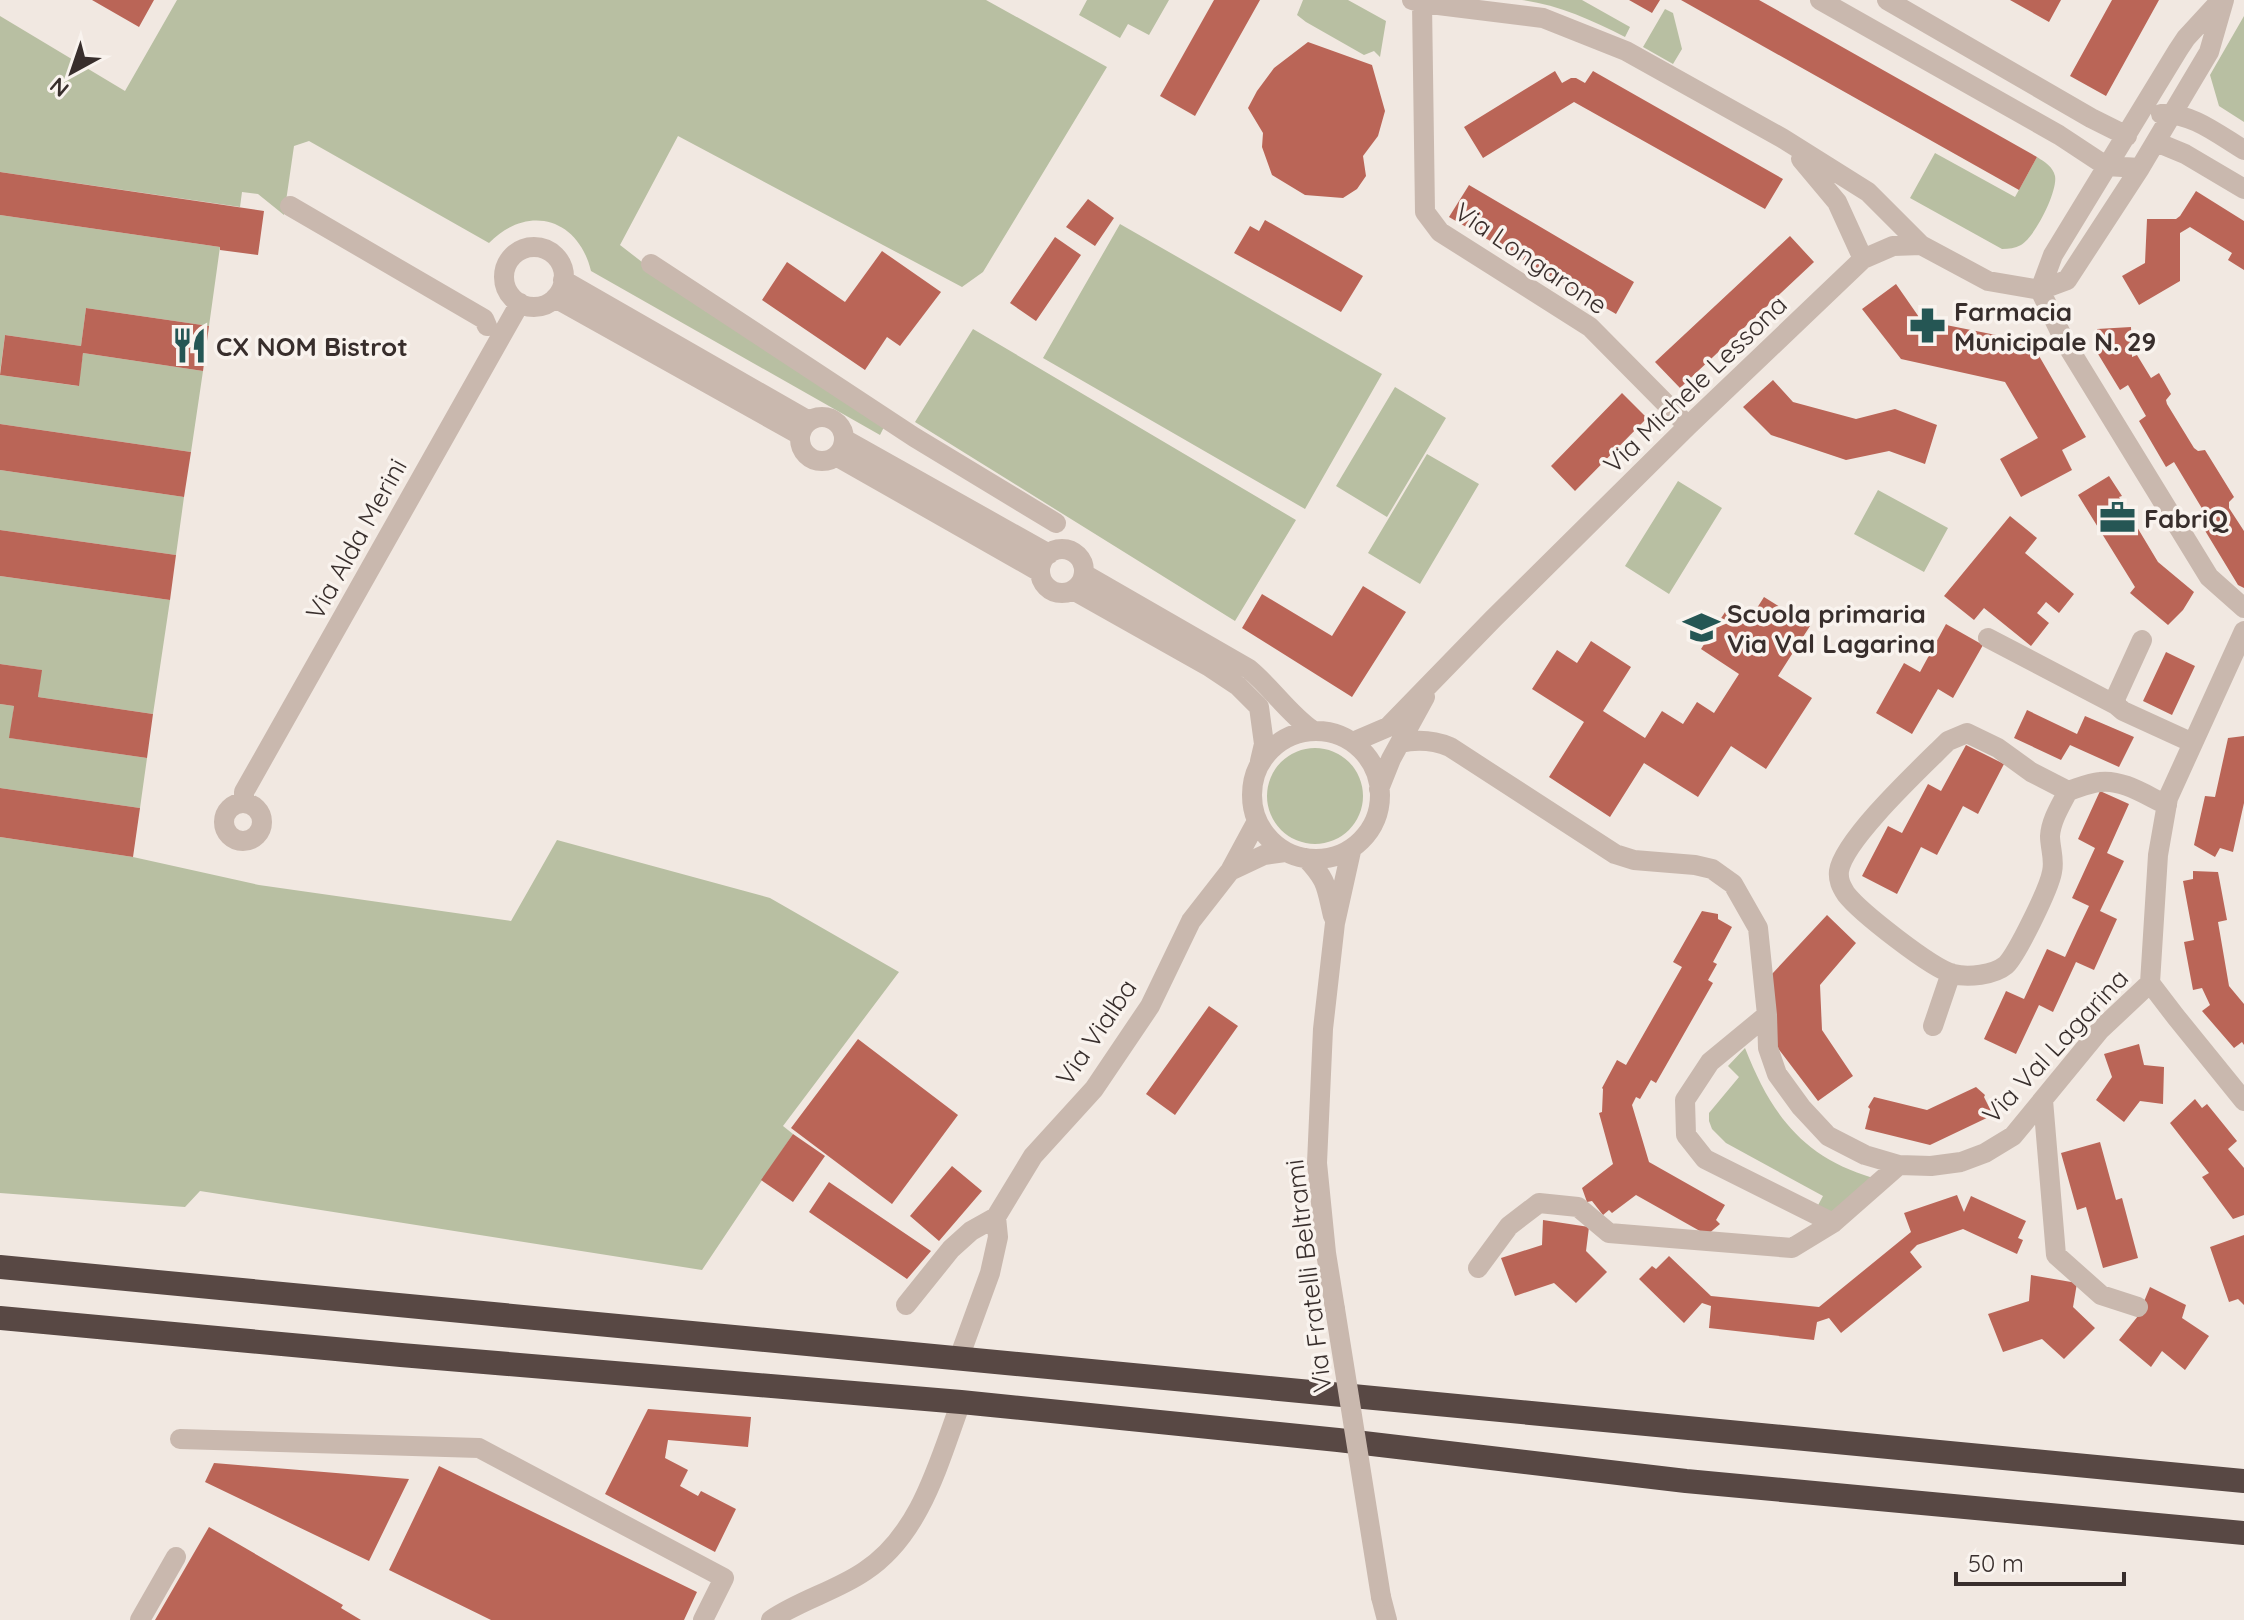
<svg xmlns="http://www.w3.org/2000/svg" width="2244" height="1620" viewBox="0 0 2244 1620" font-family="Quicksand,sans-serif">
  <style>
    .green { fill: #b8bfa2 }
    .building { fill: #ba6557 }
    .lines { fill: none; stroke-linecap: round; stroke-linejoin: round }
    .minor { stroke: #c9b8ae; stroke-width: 20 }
    .highway { stroke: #584844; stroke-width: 24 }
    .minor-bridge { stroke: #c9b8ae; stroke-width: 20 }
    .labels { text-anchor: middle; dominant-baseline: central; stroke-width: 7; stroke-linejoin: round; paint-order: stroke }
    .street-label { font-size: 26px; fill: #382e2c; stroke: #f9f3ee }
    .poi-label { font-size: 26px; font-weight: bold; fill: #382e2c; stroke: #f9f3ee; text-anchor: start }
  </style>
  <rect width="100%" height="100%" fill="#f1e8e1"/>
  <!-- green -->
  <path class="green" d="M177 0H986L1107 67 983 272 962 287 678 136 620 245 704 310 885 425 880 435 591 271C578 217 527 204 489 243L309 141 294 146 284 215 258 194 242 192 240 207 0 172V16L125 91Z
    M1087 0H1169L1149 35 1128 24 1120 38 1079 15Z
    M1303 0H1348L1386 21 1380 57 1374 51 1364 55 1306 22 1297 15Z
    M1522 0H1582L1630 27 1625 37C1592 20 1558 5 1522 0Z
    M1665 9 1673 13 1682 49 1673 64 1643 47Z
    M2244 16V122L2219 106 2210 75Z
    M1935 153 2015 197 2037 157C2045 162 2053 167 2055 176 2058 191 2035 237 2021 245 2015 248 2009 249 2002 249L1910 198Z
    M0 215 220 247 209 326 86 308 81 346 5 335 0 373Z
    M1120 224 1382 374 1305 509 1043 358Z
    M973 329 1296 520 1235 621 915 422Z
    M83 353 203 371 191 452 0 424V375L78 386Z
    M1395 387 1446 418 1387 517 1336 486Z
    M1427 454 1479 484 1420 584 1368 553Z
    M0 470 184 497 176 555 0 530Z
    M1678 481 1722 508 1669 594 1625 566Z
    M1878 490 1948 528 1924 572 1854 534Z
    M0 576 170 600 153 714 38 697 41 670 0 664Z
    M0 704 14 706 10 738 147 758 140 808 0 788Z
    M1267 796a48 48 0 1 1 96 0a48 48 0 1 1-96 0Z
    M0 837 133 857 259 885 511 921 557 840 770 898 899 972 783 1126 793 1134 702 1270 200 1191 185 1207 0 1193Z
    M1745 1048C1771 1114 1802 1157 1873 1178L1831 1214 1816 1209 1823 1196 1726 1143 1712 1129 1709 1121V1113L1739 1077 1728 1066Z"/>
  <!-- building -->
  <path class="building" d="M92 0H154L139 27Z
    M1214 0H1260L1195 116 1160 96Z
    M1629 0H1660L1652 13Z
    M1681 0H1759L2037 157 2019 190Z
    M2010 0H2061L2049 22Z
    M2112 0H2159L2106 96 2070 76Z
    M1308 42 1372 65 1385 111 1378 136 1363 156 1366 176 1357 189 1343 198 1305 195 1272 175 1262 147 1263 133 1248 108 1257 91 1274 68Z
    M1555 71 1562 83 1571 78H1576L1585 83 1593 71 1783 179 1765 209 1574 102 1483 158 1464 127Z
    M0 172 264 211 258 255 220 250V247L0 215Z
    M1469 185 1634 282 1616 314 1449 217Z
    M2196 191 2244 221V270L2228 260 2232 253 2190 227 2180 233V281L2139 305 2122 276 2145 263 2147 219H2176L2180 216Z
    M1088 199 1114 218 1095 246 1066 227Z
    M1265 220 1363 276 1341 312 1234 253 1250 226 1259 231Z
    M1790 236 1814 262 1680 388 1655 362Z
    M1055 237 1081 255 1036 321 1010 303Z
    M882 251 941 292 900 346 887 337 865 370 762 300 787 262 845 302Z
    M1896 284 1921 320 2031 342 2086 437 2062 450 2072 470 2021 497 2000 459 2038 438 2005 382 1901 359 1862 309Z
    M86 308 209 326 203 371 83 353 79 386 0 375 5 335 81 346Z
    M2131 327 2132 357 2137 355 2151 378 2159 373 2171 394 2166 400 2167 404 2194 448 2198 451 2205 450 2234 497 2229 502V508L2244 531V588L2238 585 2201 524 2209 520 2174 462 2166 467 2139 421 2146 416 2128 385 2120 390 2098 354 2097 329Z
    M1773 380 1793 402 1856 419 1895 409 1937 425 1925 464 1889 451 1846 460 1771 435 1743 407Z
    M1622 393 1647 418 1575 491 1551 466Z
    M0 424 191 452 184 497 0 470Z
    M2109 476 2122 496 2119 497 2158 562 2194 592 2183 610 2168 625 2130 593 2135 587 2078 495Z
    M2010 516 2037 538 2025 553 2074 594 2059 613 2046 602 2037 613 2049 623 2031 646 1984 608 1974 620 1944 596Z
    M0 530 176 555 170 600 0 576Z
    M1363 586 1406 612 1352 697 1242 628 1262 594 1332 636Z
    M1764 597 1810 626 1778 676 1812 698 1766 769 1731 746 1698 797 1644 763 1610 817 1549 777 1584 722 1532 689 1557 650 1577 663 1591 641 1631 667 1603 711 1645 738 1662 711 1683 724 1697 702 1714 713 1739 674 1701 649 1729 606 1750 619Z
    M1946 624 1983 645 1953 698 1938 689 1912 734 1876 713 1904 663 1920 672Z
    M2166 652 2195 666 2172 715 2143 701Z
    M0 664 42 670 38 697 153 714 147 758 9 738 14 706 0 704Z
    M2027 710 2077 734 2085 716 2134 737 2119 767 2070 745 2061 760 2014 738Z
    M2244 736V803L2233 852 2220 848 2215 857 2194 845 2205 796 2215 797 2228 738Z
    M1966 745 2004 764 1978 814 1963 806 1937 855 1921 847 1897 894 1862 876 1888 826 1902 833 1928 784 1941 791Z
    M0 788 140 808 133 857 0 837Z
    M2100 791 2129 804 2107 853 2124 861 2100 911 2117 919 2094 970 2076 962 2053 1012 2039 1005 2016 1054 1984 1039 2006 991 2024 999 2047 949 2065 957 2077 931 2089 906 2072 898 2095 848 2078 839Z
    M2193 871 2218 872 2227 920 2218 922 2229 986 2244 1004V1045L2242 1042 2234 1048 2202 1011 2210 1005 2202 988 2193 990 2184 942 2194 940 2183 881 2193 879Z
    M1702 911 1718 914V919L1732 927 1713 962 1717 964 1708 980 1713 983 1656 1083 1651 1080 1640 1099 1636 1097 1632 1105 1649 1162 1725 1205 1716 1220 1720 1224 1707 1235 1636 1195 1612 1213 1609 1210 1603 1215 1592 1201 1587 1202 1582 1188 1613 1164 1599 1113 1602 1112 1603 1089 1602 1088 1617 1060 1626 1065 1682 967 1673 962Z
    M1827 915 1856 943 1820 985 1822 1030 1853 1076 1818 1101 1777 1047 1772 974Z
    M1209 1006 1238 1026 1175 1115 1146 1094Z
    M858 1039 958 1115 892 1204 791 1128Z
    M2139 1044 2144 1065 2164 1067 2163 1104 2140 1101 2124 1122 2096 1100 2112 1077 2104 1054Z
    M1976 1087 1985 1095 1984 1097 1993 1115 1930 1145 1865 1129 1870 1109 1868 1107 1874 1097 1927 1110Z
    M2195 1099 2202 1108 2207 1104 2237 1141 2228 1149 2244 1168V1215L2233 1219 2202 1177 2209 1173 2170 1123Z
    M793 1134 825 1156 793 1202 761 1180Z
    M2100 1142 2116 1200 2122 1198 2138 1258 2103 1268 2086 1207 2077 1210 2061 1153Z
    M952 1166 982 1191 939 1241 910 1216Z
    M829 1182 931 1251 907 1279 809 1212Z
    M1957 1195 1964 1212 1971 1196 2026 1221 2018 1238 2023 1240 2017 1254 1963 1229 1917 1245 1910 1252 1922 1267 1841 1333 1829 1318 1817 1322 1814 1340 1709 1328 1711 1306 1702 1303 1684 1323 1639 1279 1652 1266 1656 1269 1669 1256 1711 1296 1819 1307 1911 1232 1904 1213Z
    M1543 1220 1589 1227 1586 1251 1607 1272 1576 1303 1554 1283 1515 1296 1501 1258 1542 1245Z
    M2244 1235V1305L2238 1299 2229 1302 2210 1247Z
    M2031 1275 2077 1283 2073 1307 2095 1328 2064 1359 2042 1339 2003 1352 1988 1314 2029 1301Z
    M2150 1287 2186 1305 2182 1318 2209 1336 2185 1370 2162 1351 2151 1367 2119 1340 2138 1316Z
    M648 1409 751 1417 748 1447 668 1440 665 1458 688 1470 680 1486 698 1496 701 1491 736 1509 715 1552 605 1494Z
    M214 1463 409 1479 369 1561 205 1482Z
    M439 1466 697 1592 684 1620H491L389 1570Z
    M209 1527 343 1605 341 1608 361 1620H155Z"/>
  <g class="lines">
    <!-- minor -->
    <path class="minor" d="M1412 0 1422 3 1543 18 1626 51 1782 138 1868 192 1921 245
      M1820 0 2059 135 2106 166 2140 168
      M1887 0 2091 118 2127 136
      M1422 3 1425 212 1440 232 1590 327 1688 426
      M2161 114C2191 112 2219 135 2244 150
      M2156 142 2185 154 2244 189
      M1801 159 1837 202 1863 259
      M290 206 484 319 487 326
      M504 277a30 30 0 1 1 60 0a30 30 0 1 1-60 0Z
      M651 264 914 437 1056 523
      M563 280 809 421
      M2040 290 2065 342 2209 577 2244 608
      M2040 290 2053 255 2178 50 2186 38 2221 0
      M555 298 800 435
      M800 439a22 22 0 1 1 44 0a22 22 0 1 1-44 0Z
      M844 439 1049 554
      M836 456 1040 572
      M1040 571a22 22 0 1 1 44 0a22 22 0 1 1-44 0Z
      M1084 574 1249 669C1272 688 1288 713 1312 730
      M1073 590 1208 666 1238 686 1259 707 1264 744 1260 761
      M1988 638 2116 705 2123 711 2193 743
      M2116 705V697L2142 640
      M1252 795a64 64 0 1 1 128 0a64 64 0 1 1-128 0Z
      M1353 742 1388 727 1493 619 1688 426 1863 259 1893 246 1921 245 1988 281 2040 290 2067 280 2140 168 2209 52 2224 0
      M1400 743C1418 739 1433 740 1450 747L1615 854 1634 860 1695 865 1712 869 1733 884 1758 928 1767 1015 1768 1048 1777 1074 1801 1107 1828 1136 1865 1155 1899 1165 1931 1166 1961 1162 1985 1153 2013 1136 2100 1030 2150 983
      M1379 789 1391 759 1425 697
      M2068 791C2061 805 2051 820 2050 836 2050 848 2055 859 2052 872 2049 889 2017 954 2006 965 1994 975 1968 978 1953 974 1931 968 1860 912 1846 894 1841 886 1838 880 1839 871 1844 839 1922 767 1948 741L1967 733 1998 748 2031 772 2068 791C2078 788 2089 783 2100 782 2123 779 2147 796 2167 805
      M244 803V792L520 303
      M224 822a19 19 0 1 1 38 0a19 19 0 1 1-38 0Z
      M1306 858C1328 881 1326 887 1333 916
      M1230 871 1264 855 1285 852
      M2150 983 2158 855 2168 798 2244 631
      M2150 983 2176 1017 2244 1101
      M1767 1015 1710 1062 1685 1100 1686 1135 1705 1159 1833 1223
      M1933 1026 1951 973
      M2043 1100 2056 1255 2101 1295 2138 1307
      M1478 1268 1509 1226 1539 1203 1578 1207 1609 1233 1792 1248 1833 1223 1899 1165
      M906 1305 951 1249 971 1231 996 1217 1033 1156 1094 1089 1150 1006 1191 921 1230 871 1257 821
      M1335 1309 1326 1253 1317 1163 1323 1029 1335 923 1351 851
      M959 1358 990 1273 998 1237 996 1217
      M180 1439 479 1448 724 1578 703 1620
      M1381 1597 1387 1620
      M140 1620 176 1557
      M771 1620C800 1600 836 1591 865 1571 921 1534 939 1461 961 1402"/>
    <!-- highway -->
    <path class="highway" d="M0 1267 2244 1481
      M0 1318 401 1355 961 1402 1338 1440 1686 1481 2244 1533"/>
    <!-- minor-bridge -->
    <path class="minor-bridge" d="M1335 1309 1381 1597"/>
  </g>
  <!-- icons -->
  <defs>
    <symbol id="pharmacy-bare" viewBox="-9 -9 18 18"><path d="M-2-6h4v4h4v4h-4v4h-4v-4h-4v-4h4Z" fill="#255654" stroke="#f9f3ee" stroke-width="2.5" paint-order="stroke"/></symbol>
    <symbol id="restaurant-bare" viewBox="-9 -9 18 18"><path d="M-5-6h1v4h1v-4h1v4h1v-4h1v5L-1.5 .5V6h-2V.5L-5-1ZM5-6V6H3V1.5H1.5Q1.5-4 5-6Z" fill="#255654" stroke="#f9f3ee" stroke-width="2.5" paint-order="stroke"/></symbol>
    <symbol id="office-bare" viewBox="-9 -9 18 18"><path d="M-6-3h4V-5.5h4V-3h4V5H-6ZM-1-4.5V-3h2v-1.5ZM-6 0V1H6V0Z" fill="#255654" stroke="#f9f3ee" stroke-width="2.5" paint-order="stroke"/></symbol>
    <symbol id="school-bare" viewBox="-9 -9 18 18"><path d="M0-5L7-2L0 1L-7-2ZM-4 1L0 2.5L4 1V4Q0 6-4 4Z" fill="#255654" stroke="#f9f3ee" stroke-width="2.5" paint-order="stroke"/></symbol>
  </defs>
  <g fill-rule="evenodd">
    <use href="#pharmacy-bare" x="1902" y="300" width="51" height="51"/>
    <use href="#restaurant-bare" x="164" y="320" width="51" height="51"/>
    <use href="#office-bare" x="2092" y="492" width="51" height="51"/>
    <use href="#school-bare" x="1676" y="602" width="51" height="51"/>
  </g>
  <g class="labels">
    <!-- street labels -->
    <g class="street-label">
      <text transform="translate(1531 258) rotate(34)">Via Longarone</text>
      <text transform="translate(1695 384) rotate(-44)">Via Michele Lessona</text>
      <text transform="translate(356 539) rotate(-61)">Via Alda Merini</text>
      <text transform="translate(1096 1032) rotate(-56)">Via Vialba</text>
      <text transform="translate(2055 1046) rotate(-47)">Via Val Lagarina</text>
      <text transform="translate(1308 1276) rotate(-97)">Via Fratelli Beltrami</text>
    </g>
    <!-- poi labels -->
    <g class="poi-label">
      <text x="1954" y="311">Farmacia<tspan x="1954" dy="30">Municipale N. 29</tspan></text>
      <text x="216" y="346">CX NOM Bistrot</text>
      <text x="2144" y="518">FabriQ</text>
      <text x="1727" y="613">Scuola primaria<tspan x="1727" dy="30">Via Val Lagarina</tspan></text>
    </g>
  </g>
  <!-- north arrow -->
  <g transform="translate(72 72) rotate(220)" stroke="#f9f3ee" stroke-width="6" paint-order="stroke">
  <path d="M0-6L14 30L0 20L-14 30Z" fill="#382e2c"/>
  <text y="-12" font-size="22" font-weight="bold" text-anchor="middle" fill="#382e2c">N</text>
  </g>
  <!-- scale -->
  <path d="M1956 1572v12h168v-12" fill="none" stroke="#382e2c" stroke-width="4"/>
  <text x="1968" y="1572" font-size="24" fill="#382e2c" stroke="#f9f3ee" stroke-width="6" paint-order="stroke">50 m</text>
</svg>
